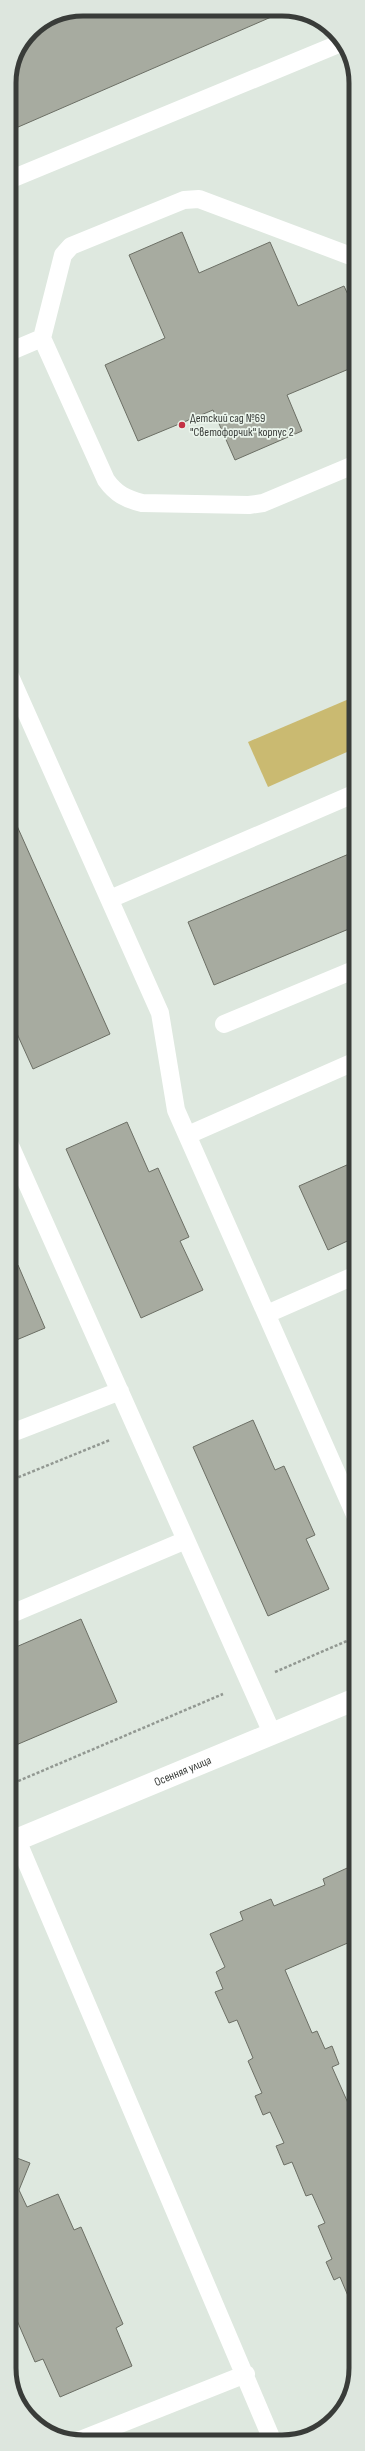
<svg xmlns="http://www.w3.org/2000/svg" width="365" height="2451" viewBox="0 0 365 2451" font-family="'Sofia Sans Condensed',sans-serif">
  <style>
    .green { fill: #caba71 }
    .building { fill: #a7aba0; stroke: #6c6f65 }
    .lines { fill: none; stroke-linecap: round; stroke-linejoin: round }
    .path { stroke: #929892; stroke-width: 2.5; stroke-dasharray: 3 2; stroke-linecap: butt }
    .lane { stroke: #fff; stroke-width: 18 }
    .street { stroke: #fff; stroke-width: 22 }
    .poi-dot { fill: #c33245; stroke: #ebf5ec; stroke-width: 1.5 }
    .labels { text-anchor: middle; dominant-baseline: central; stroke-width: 3.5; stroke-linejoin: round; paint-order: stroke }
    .poi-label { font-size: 12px; fill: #393c39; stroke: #ebf5ec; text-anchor: start }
    .street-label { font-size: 12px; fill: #393c39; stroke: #ebf5ec }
    .rim { fill: none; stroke: #393c39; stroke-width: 5 }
  </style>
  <rect width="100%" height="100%" fill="#dee8df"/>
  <!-- green -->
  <path class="green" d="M356 696V748L268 787 248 742Z"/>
  <!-- building -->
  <path class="building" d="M83 9 285 11 9 131V82L15 54 30 31Z
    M182 232 199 273 270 242 298 306 344 286 356 312V366L287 395 302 431 235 460 213 410 138 441 105 365 165 338 129 255Z
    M9 808 110 1034 33 1069 9 1016Z
    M356 851V926L214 985 188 922Z
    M127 1122 149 1172 158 1168 189 1237 180 1241 203 1290 141 1318 66 1149Z
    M356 1161V1237L328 1250 299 1186Z
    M18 1265 45 1328 14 1341 9 1329V1268Z
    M253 1420 275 1470 284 1466 315 1535 306 1539 329 1589 268 1616 193 1447Z
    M81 1619 117 1702 9 1748V1650Z
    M356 1864V1946L352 1947 350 1942 285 1970 312 2033 317 2031 325 2049 332 2046 339 2064 332 2067 356 2121V2330L349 2312 354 2310 340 2277 334 2280 326 2262 332 2259 318 2226 325 2223 312 2194 306 2196 292 2162 284 2165 276 2146 284 2143 270 2112 263 2115 255 2096 262 2093 248 2061 253 2058 237 2020 229 2023 215 1992 223 1989 216 1972 225 1967 210 1934 243 1920 240 1912 271 1899 274 1906 325 1885 323 1879Z
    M9 2155 30 2163 19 2190 27 2207 58 2194 74 2230 81 2227 123 2324 116 2328 132 2366 60 2397 43 2359 35 2362 9 2302Z"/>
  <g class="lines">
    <!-- path -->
    <path class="path" d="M9 1481 110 1440
      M275 1672 356 1637
      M9 1785 223 1694"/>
    <!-- lane -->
    <path class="lane" d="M9 180 341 43
      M42 338 63 255 71 246 184 200 199 199 356 258
      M9 352 42 338 106 480C116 494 126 499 142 503L249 505 263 503 356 464
      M9 674 160 1013 176 1110 356 1517
      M110 899 356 793
      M224 1024 356 969
      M188 1135 356 1061
      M9 1143 272 1733
      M267 1314 356 1275
      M9 1434 120 1391
      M9 1615 186 1540
      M17 1840 273 2442
      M80 2440 246 2374"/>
    <!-- street -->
    <path class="street" id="s1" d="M9 1843 356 1699"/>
  </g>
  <!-- markers -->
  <circle class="poi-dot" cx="182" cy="425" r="4"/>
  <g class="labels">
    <!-- poi labels -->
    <g class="poi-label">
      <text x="190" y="418">Детский сад №69<tspan x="190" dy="14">"Светофорчик" корпус 2</tspan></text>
    </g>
    <!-- street labels -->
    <g class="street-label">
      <text stroke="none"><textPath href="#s1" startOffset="188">Осенняя улица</textPath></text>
    </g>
  </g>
  <!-- crop -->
  <path d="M0 0H365V2451H0ZM83 16H282A67 67 0 0 1 349 83V2368A67 67 0 0 1 282 2435H83A67 67 0 0 1 16 2368V83A67 67 0 0 1 83 16Z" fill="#dde6de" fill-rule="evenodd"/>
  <path class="rim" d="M83 16H282A67 67 0 0 1 349 83V2368A67 67 0 0 1 282 2435H83A67 67 0 0 1 16 2368V83A67 67 0 0 1 83 16Z"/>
</svg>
